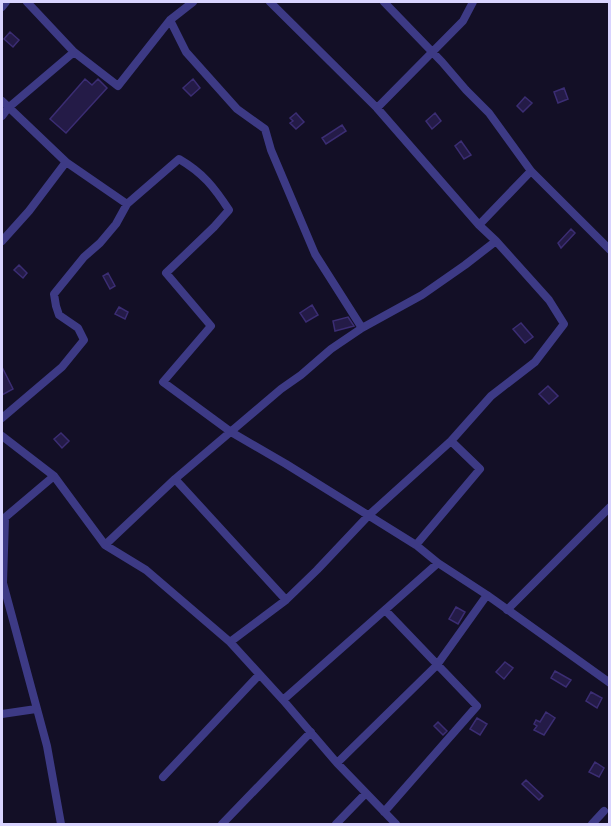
<svg xmlns="http://www.w3.org/2000/svg" width="611" height="826" viewBox="0 0 611 826" font-family="Jost,sans-serif">
  <style>
    .building { fill: #241b47; stroke: #3b2d73; stroke-width: 1.5 }
    .lines { fill: none; stroke-linecap: round; stroke-linejoin: round }
    .minor { stroke: #3d3a85; stroke-width: 8 }
  </style>
  <rect width="100%" height="100%" fill="#130f26"/>
  <!-- building -->
  <path class="building" d="M10 32 19 40 13 47 4 39Z
    M85 79 92 85 98 79 107 88 66 133 50 119Z
    M193 79 200 88 191 96 183 88Z
    M564 88 568 99 558 103 554 92Z
    M525 97 532 103 523 112 517 106Z
    M296 113 304 122 296 129 290 123 293 121 290 118Z
    M435 113 441 121 432 129 426 121Z
    M342 125 346 131 326 144 322 138Z
    M461 141 471 155 464 159 455 146Z
    M571 229 575 233 561 248 558 243Z
    M19 265 27 273 23 278 14 270Z
    M108 273 115 286 110 289 103 276Z
    M312 305 318 315 306 322 300 313Z
    M119 307 128 312 125 319 115 314Z
    M348 317 354 326 335 331 333 321Z
    M521 323 533 337 525 343 513 329Z
    M2 367 13 389 2 395Z
    M548 386 558 396 549 404 539 394Z
    M61 433 69 441 62 448 54 439Z
    M456 607 465 612 458 624 449 619Z
    M505 662 513 668 504 679 496 672Z
    M555 671 571 680 566 687 551 678Z
    M591 692 602 698 597 708 586 701Z
    M546 712 555 718 544 735 534 730 537 726 534 724 536 720 540 722Z
    M477 718 487 724 480 735 470 729Z
    M438 722 447 731 443 735 434 726Z
    M595 762 604 768 599 777 589 772Z
    M526 780 543 796 539 800 522 784Z"/>
  <g class="lines">
    <!-- minor -->
    <path class="minor" d="M27 2 74 52 118 86 170 20 193 2
      M270 2 377 108 479 225 496 241
      M384 2 442 62 466 90 489 113 531 171 610 250
      M2 7 6 2
      M170 20 186 52 237 109 265 129 271 150 315 254 362 328 422 295 465 265 496 241 549 300 564 324 535 362 491 396 451 441 369 515 317 570 286 600
      M2 101 66 162
      M377 108 463 21 473 2
      M2 116 8 108 74 52
      M479 225 531 171
      M2 241 29 211 66 162 127 204
      M2 418 62 367 84 340 78 328 59 315 56 306 54 294 84 257 100 243 116 224 127 204 179 159C203 173 214 187 229 210L214 227 166 273 211 326 163 382 231 432 286 464 416 545 438 563 487 595 610 683
      M2 436 54 476 105 545 146 570 230 642 283 700 337 763 396 824
      M175 479 286 600 230 642
      M5 518 3 583 47 746 61 824
      M2 520 54 476
      M105 545 175 479 281 389 301 375 331 349 362 328
      M416 545 480 469 451 441
      M507 610 610 507
      M283 700 438 563
      M2 714 36 709
      M337 763 437 665 487 595
      M163 777 259 675
      M384 812 477 706 385 610
      M222 824 311 732
      M336 824 366 793
      M592 824 604 811"/>
  </g>
  <!-- border -->
  <rect width="611" height="826" fill="none" stroke="#d9d4ff" stroke-width="6"/>
</svg>
